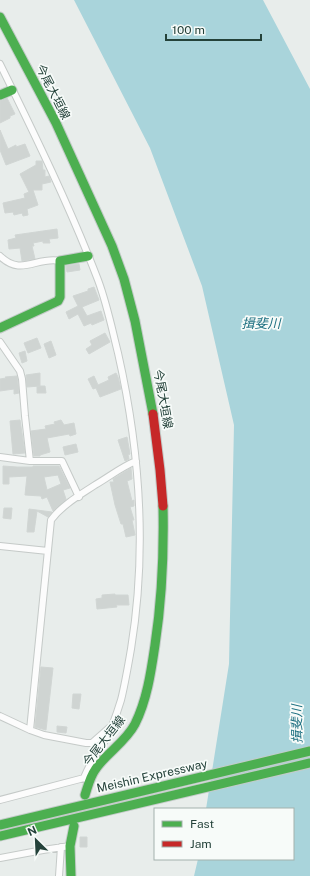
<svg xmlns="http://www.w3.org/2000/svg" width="310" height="876" viewBox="0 0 310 876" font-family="'Public Sans','Noto Sans JP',sans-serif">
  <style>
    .water { fill: #a9d4db }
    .building { fill: #cfd4d2; stroke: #d1d6d4; fill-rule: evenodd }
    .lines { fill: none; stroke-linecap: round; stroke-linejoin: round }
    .street-casing { stroke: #c5cac8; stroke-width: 8 }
    .fast-casing { stroke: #c3cbc8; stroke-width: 11 }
    .jam-casing { stroke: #c3cbc8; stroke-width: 11 }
    .street { stroke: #fcfcfc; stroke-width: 6 }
    .fast { stroke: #4caf50; stroke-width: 9 }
    .jam { stroke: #c62828; stroke-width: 9 }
    .labels { text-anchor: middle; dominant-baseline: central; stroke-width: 3.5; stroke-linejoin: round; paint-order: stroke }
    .street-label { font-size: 12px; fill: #24423a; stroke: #f7fbf9 }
    .water-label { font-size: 13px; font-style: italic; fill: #1c6f80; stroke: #f7fbf9 }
  </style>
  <rect width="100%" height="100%" fill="#e8edeb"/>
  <!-- water -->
  <path class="water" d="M74 0H263L310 89V876H194L198 859H293V809H206L229 664 234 425 202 286 150 148Z"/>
  <!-- building -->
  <path class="building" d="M7 98 15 114 10 116V118L0 123V101Z
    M0 130 8 149 16 145V147L25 144 30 156 6 165 0 150Z
    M36 161H42L43 170H45V177L49 176 51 182 42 184V190H33L38 205 27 209 28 215 23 216 22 213 14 215 13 212 5 213 3 203 25 198 24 194 29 192 20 174 36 165Z
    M57 229 58 238 49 239 50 243H43V241L33 243 34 246H32L35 259 22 261 20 248 9 249 8 240 16 238 15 235Z
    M79 264 80 270 67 272 66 266Z
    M94 287 99 300 82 307 87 316 101 311 104 320 92 325 91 323 84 326 78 314 69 319 66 312 78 306 73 296 88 291V289Z
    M105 333 110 342 89 354 86 349 92 345 90 341Z
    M37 338 41 348 28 353 24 343Z
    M51 341 56 355 49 358 44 344Z
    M25 351 27 361 22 363 19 353Z
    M40 373V386L27 387 26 375Z
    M116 373 118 377 121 389 100 397 96 388 93 389 88 379 94 376 98 385 109 380 108 377Z
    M17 376 19 393 14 394V389L0 391V379L6 378 5 377Z
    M37 386H45L46 393H37Z
    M20 420 25 453 13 454 10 421Z
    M61 420 64 425 74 423 76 434 70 436 69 434 47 438 50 452 40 455V456H34L31 431 46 429 45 426 55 424 54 422Z
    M127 437 130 454 128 455 129 459 125 461 118 440Z
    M76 444 78 452 65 455 63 447Z
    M3 466 17 467H33V466H59L70 488 63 490 66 499 53 511 47 497 42 499 41 496 25 495 27 476 9 477V484H3ZM58 475 61 484 47 490 44 477Z
    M131 468 132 479 127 481 132 501 134 500V506L130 507 134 520H132L135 535 126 537 123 524H121L115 505 110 482H114L113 479Z
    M4 508H12L11 519 3 518Z
    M29 509 52 512 48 517 37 511 34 532H27Z
    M115 594V595H128L129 605H116L117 607 97 609 96 599 102 598V595Z
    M41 667 53 668 46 730 35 727Z
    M73 694H81L79 709 72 708Z
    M57 726 67 727 66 733 57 732Z
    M80 837H87V847H80Z"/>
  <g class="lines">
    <defs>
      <path id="street" d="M0 64C35 135 70 207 98 280 107 304 112 329 118 353 140 450 147 551 131 649 128 666 125 684 121 700 117 713 112 728 106 739 98 752 89 764 84 778
        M0 256C21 277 37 256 60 261
        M0 342 20 371 22 379 25 416 30 461
        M0 457 30 461H62L79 497
        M0 546 48 551
        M0 716 30 730 44 735 86 743H92L109 728
        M30 730 51 520C62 505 80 495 95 485 109 477 121 467 136 461
        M0 800 84 778 88 780
        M0 858 43 850 70 846
        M59 876 61 847"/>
      <path id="fast" d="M0 17 56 123 112 246 124 279 135 321 153 414
        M0 95 12 90
        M0 328 58 301 60 297V261L88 256
        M85 795C88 786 90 777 95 770 106 753 125 743 135 724 147 700 151 672 155 645 162 599 164 553 163 506
        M0 825 310 751
        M0 836 310 763
        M71 876 70 846 74 826"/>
      <path id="jam" d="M153 414 160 470 163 506"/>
    </defs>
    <!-- street casing -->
    <use href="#street" class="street-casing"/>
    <!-- fast casing -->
    <use href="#fast" class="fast-casing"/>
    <!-- jam casing -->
    <use href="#jam" class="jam-casing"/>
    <!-- street -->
    <use href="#street" class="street"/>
    <!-- fast -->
    <use href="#fast" class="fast"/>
    <!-- jam -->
    <use href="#jam" class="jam"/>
  </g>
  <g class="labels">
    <!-- street labels -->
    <g class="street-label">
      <text transform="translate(53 92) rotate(63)">今尾大垣線</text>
      <text transform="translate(163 399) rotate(80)">今尾大垣線</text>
      <text transform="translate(104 741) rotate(-52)">今尾大垣線</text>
      <text transform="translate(152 776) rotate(-13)">Meishin Expressway</text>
    </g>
    <!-- water labels -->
    <g class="water-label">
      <text x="261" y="323">揖斐川</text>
      <text transform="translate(297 724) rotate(-91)">揖斐川</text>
    </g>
  </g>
  <!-- legend -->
  <rect x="154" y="808" width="140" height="52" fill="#f7fbf9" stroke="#a3b1ad"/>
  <rect x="162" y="821" width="20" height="6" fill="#4caf50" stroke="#a3b1ad"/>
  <text x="190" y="828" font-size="12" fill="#24423a">Fast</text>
  <rect x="162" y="841" width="20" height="6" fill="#c62828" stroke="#a3b1ad"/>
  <text x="190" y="848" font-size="12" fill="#24423a">Jam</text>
  <!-- north arrow -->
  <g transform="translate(36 840) rotate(336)" stroke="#f7fbf9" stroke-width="3" paint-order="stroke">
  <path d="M0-3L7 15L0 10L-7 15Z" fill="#24423a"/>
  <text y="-6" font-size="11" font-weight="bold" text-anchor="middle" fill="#24423a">N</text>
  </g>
  <!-- scale -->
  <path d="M166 34v6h95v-6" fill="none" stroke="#24423a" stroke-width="2"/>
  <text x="172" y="34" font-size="12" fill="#24423a" stroke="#f7fbf9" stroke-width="3" paint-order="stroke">100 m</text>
</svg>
